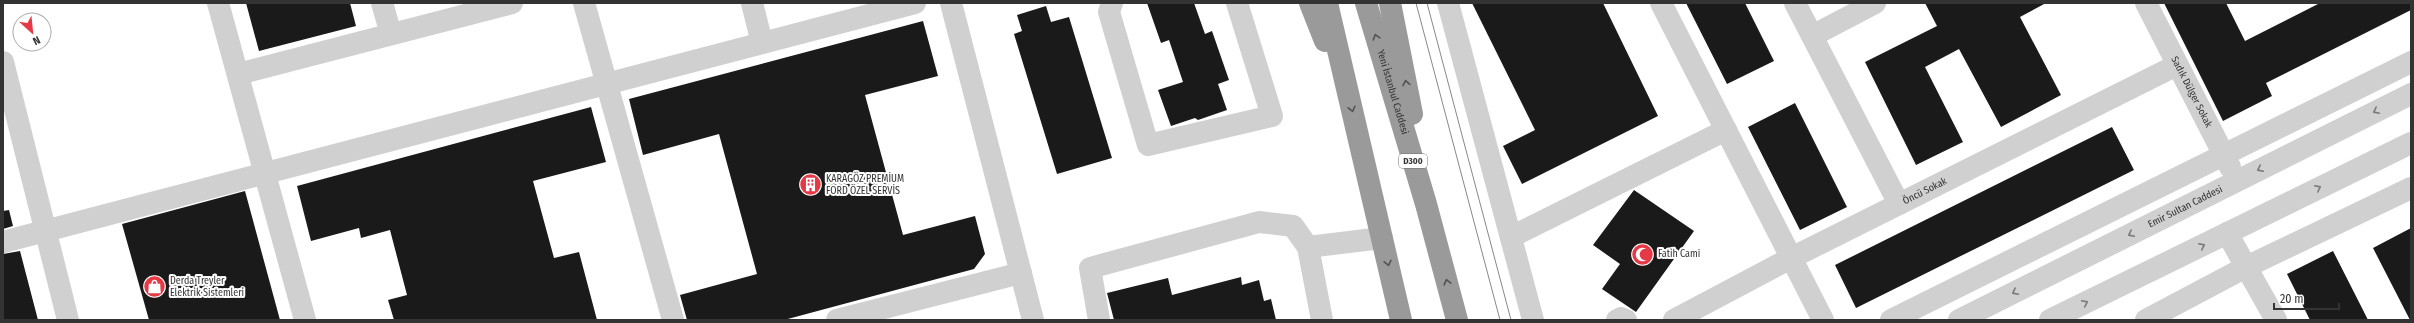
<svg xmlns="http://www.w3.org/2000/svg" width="2414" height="323" viewBox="0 0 2414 323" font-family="'Fira Sans Condensed',sans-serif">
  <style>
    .building { fill: #1a1a1a }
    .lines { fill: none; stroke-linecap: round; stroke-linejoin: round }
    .street { stroke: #d0d0d0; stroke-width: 22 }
    .highway { stroke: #9a9a9a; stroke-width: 22 }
    .tram { stroke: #888; stroke-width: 1 }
    .oneway { stroke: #525252 }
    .oneway2 { stroke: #7a7a7a }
    .labels { text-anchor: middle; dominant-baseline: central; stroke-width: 4; stroke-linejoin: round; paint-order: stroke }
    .shield { fill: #fff; stroke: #707070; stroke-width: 1 }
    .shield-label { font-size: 9px; font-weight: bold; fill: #333 }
    .street-label { font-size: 10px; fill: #333; stroke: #fff }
    .poi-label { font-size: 10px; fill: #333; stroke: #fff; text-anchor: start }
  </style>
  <rect width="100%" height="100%" fill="#fff"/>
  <!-- building -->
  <path class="building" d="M246 3H350L356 26 259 51Z
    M1147 3H1194L1205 34 1212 31 1229 80 1218 84 1227 110 1198 120 1195 118 1171 126 1158 90 1183 82 1169 40 1161 43Z
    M1472 3H1603L1658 116 1522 184 1503 146 1535 130Z
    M1686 3H1745L1774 61 1727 84Z
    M1925 3H2046L2020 17 2061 95 2001 127 1959 49 1925 67 1963 142 1916 165 1865 62 1937 26Z
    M2164 3H2226L2245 41 2320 3H2411V10L2266 83 2272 96 2223 121Z
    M1046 6 1051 22 1069 17 1112 158 1057 174 1014 34 1022 31 1017 15Z
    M923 21 938 76 865 95 903 235 975 216 985 254 974 269 784 320H687L680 295 757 274 719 134 643 155 629 99Z
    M1795 103 1847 207 1800 230 1748 127Z
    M591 107 606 162 533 181 554 258 579 252 597 320H394L388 300 407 295 390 230 361 238 359 228 311 241 297 186Z
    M2112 127 2134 170 1856 308 1835 265Z
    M1634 190 1694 231 1636 312 1602 289 1620 264 1593 245Z
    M245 191 280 320H149L122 224Z
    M9 210 13 226 3 229V211Z
    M2411 228V320H2410L2373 248Z
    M20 251 38 320H3V254Z
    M2333 251 2362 308 2368 320H2310L2287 274Z
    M1241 277 1242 285 1259 280 1264 301 1271 299 1276 320H1114L1107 293 1168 278 1172 295Z"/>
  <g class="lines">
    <!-- street -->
    <g class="street">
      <path d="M218 3 305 320"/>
      <path d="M382 3 391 34"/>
      <path d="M584 3 673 320"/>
      <path d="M752 3 762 43"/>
      <path d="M951 3 1033 320"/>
      <path d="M1112 3 1109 12 1148 145 1272 116 1237 3"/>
      <path d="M1448 3 1533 320"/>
      <path d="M1661 3 1823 320"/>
      <path d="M1795 3 1899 204"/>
      <path id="s1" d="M2146 3 2230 167"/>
      <path d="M1812 36 1875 3"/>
      <path d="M3 62 68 320"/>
      <path d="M238 74 512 3"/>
      <path d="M2227 233 2276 320"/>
      <path d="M1511 237 1726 130"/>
      <path d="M3 242 915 3"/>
      <path d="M1308 247 1322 320"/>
      <path d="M837 320 1021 273"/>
      <path d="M1099 320 1090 268 1259 222 1293 226 1308 247 1382 238"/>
      <path d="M1617 320 1621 318 1626 320"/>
      <path id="s2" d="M1674 320 1791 258 2177 65"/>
      <path d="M1891 320 2411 62"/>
      <path id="s3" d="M1959 320 2411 94"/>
      <path d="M2050 320 2411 143"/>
      <path d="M2146 320 2246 267 2411 188"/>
    </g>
    <!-- highway -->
    <g class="highway">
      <path d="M1310 3 1325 41"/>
      <path d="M1327 3 1401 320"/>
      <path id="s4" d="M1366 3 1426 204 1457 320"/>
      <path d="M1390 3 1412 114"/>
    </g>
    <!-- tram -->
    <path class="tram" d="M1416 3 1500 320
      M1427 3 1511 320"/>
  </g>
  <!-- one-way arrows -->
  <defs><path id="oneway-chevron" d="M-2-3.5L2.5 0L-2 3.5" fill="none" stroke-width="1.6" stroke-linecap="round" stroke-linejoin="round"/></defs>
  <g class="oneway">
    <use href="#oneway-chevron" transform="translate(1376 37) rotate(-107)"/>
    <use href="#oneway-chevron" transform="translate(1406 83) rotate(-101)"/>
    <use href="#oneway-chevron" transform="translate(1352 109) rotate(77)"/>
    <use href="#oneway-chevron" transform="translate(1388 263) rotate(77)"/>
    <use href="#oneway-chevron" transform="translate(1447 282) rotate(-105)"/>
  </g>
  <g class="oneway2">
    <use href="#oneway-chevron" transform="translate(2376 111) rotate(153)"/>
    <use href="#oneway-chevron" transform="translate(2260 169) rotate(154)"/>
    <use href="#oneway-chevron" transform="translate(2318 188) rotate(-26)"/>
    <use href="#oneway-chevron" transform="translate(2131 234) rotate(153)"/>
    <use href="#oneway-chevron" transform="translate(2202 246) rotate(-26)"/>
    <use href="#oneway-chevron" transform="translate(2015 292) rotate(153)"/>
    <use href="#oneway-chevron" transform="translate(2085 303) rotate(-26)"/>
  </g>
  <!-- icons -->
  <defs>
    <symbol id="building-disc" viewBox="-11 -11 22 22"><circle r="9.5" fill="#e63946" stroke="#fff"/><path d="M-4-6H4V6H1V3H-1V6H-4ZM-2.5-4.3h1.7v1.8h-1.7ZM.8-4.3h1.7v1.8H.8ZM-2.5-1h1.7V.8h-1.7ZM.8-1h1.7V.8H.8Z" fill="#fff"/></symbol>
    <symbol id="mosque-disc" viewBox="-11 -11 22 22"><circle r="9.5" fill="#e63946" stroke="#fff"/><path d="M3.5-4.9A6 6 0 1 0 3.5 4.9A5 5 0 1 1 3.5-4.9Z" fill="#fff"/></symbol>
    <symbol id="shop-disc" viewBox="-11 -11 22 22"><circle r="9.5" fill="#e63946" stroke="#fff"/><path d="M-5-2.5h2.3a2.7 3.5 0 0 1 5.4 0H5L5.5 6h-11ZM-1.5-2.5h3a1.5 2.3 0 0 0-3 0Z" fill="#fff"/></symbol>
  </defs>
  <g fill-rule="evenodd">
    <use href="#building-disc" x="798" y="172" width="25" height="25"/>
    <use href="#mosque-disc" x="1630" y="242" width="25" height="25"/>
    <use href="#shop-disc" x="142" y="274" width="25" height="25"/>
  </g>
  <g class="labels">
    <!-- shield labels -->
    <rect class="shield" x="1399" y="154" width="28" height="14" rx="3"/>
    <g class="shield-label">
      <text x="1413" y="161">D300</text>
    </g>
    <!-- street labels -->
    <g class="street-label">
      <text stroke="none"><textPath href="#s4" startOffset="93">Yeni İstanbul Caddesi</textPath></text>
      <text stroke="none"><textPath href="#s1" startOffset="100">Sadık Dülger Sokak</textPath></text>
      <text stroke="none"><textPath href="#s2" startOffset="282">Öncü Sokak</textPath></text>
      <text stroke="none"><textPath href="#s3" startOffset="253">Emir Sultan Caddesi</textPath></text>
    </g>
    <!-- poi labels -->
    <g class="poi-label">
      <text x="826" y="179">KARAGÖZ PREMİUM<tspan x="826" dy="12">FORD ÖZEL SERVİS</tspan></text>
      <text x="1658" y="254">Fatih Cami</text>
      <text x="170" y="281">Derda Treyler<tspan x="170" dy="12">Elektrik Sistemleri</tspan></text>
    </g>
  </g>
  <!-- border -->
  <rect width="2414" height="323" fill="none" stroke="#333333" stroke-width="8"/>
  <!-- north arrow -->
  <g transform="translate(32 32) rotate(153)"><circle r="19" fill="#ffffff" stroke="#adadad"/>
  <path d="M0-3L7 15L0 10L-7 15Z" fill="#e63946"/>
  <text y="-6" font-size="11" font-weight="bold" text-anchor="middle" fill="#333333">N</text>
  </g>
  <!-- scale -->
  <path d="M2274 303v6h65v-6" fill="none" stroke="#333333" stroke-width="2"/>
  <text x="2280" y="303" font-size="12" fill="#333333" stroke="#ffffff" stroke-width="3" paint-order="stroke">20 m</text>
</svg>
